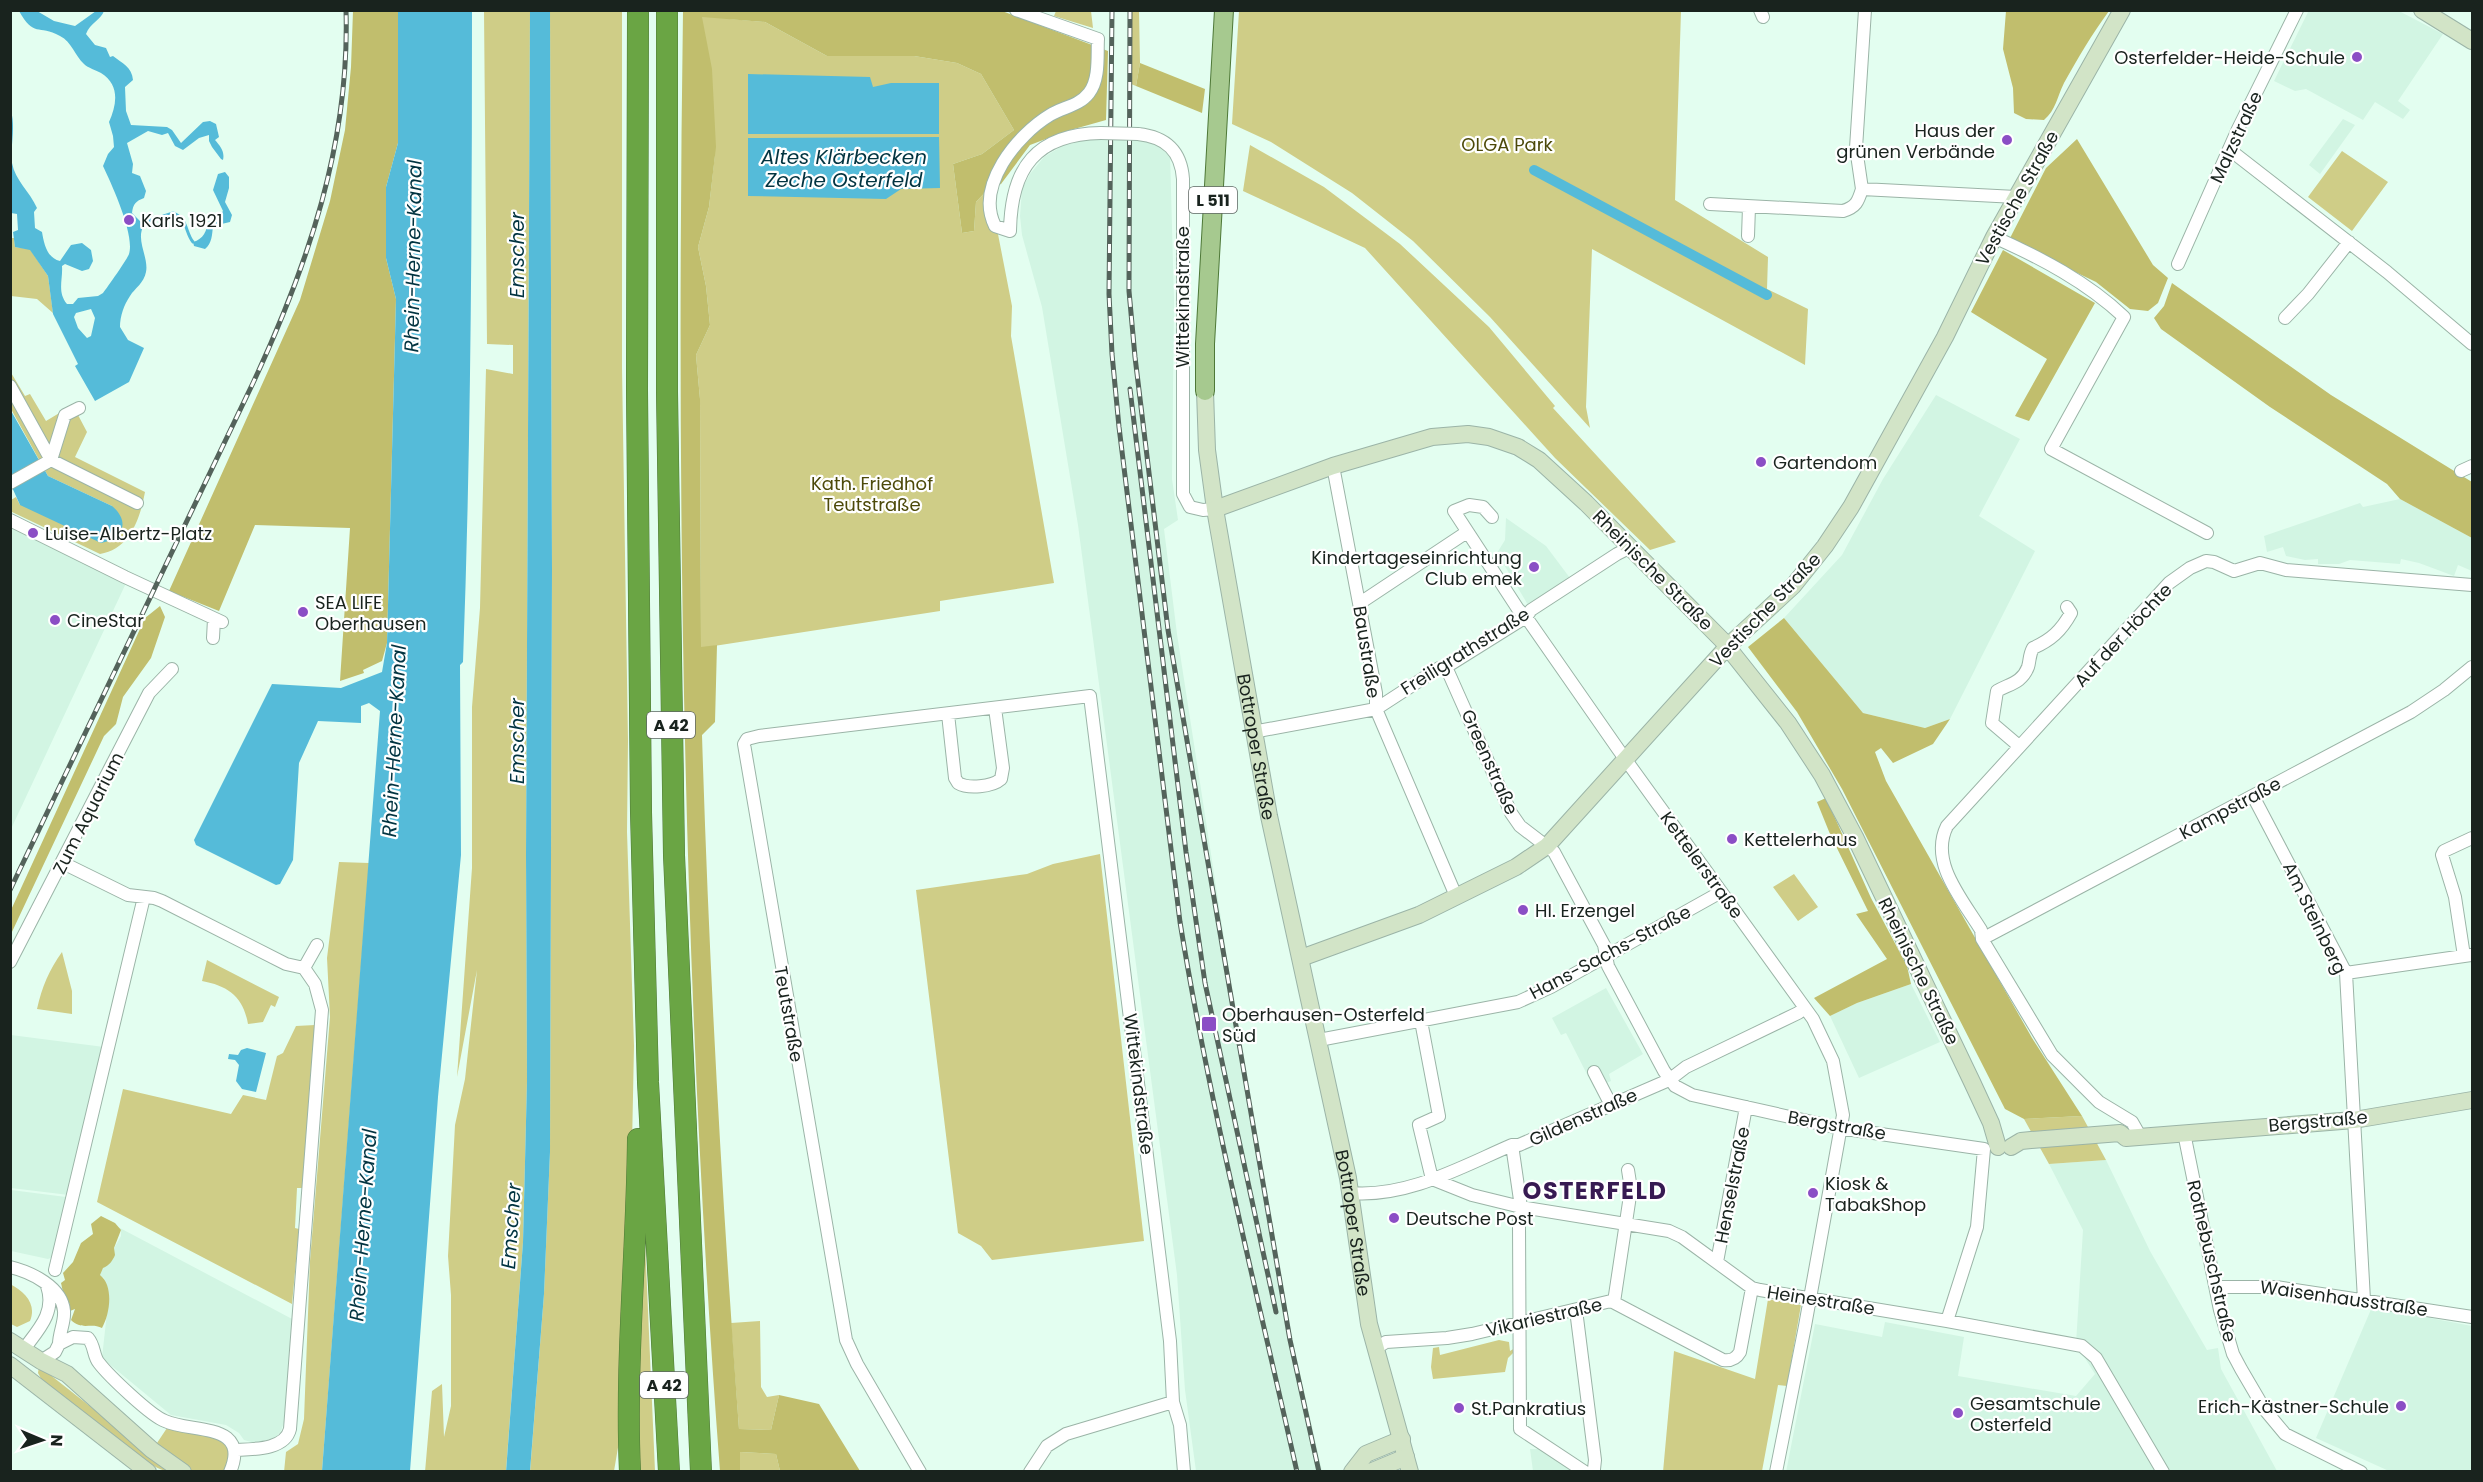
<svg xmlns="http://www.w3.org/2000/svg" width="2483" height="1482" viewBox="0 0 2483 1482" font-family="Poppins,sans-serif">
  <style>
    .built { fill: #d2f5e3 }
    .green { fill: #cfcd87 }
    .forest { fill: #c1be6d }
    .water { fill: #55bbd9; fill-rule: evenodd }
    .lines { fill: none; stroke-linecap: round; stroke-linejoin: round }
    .stream { stroke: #55bbd9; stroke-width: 3 }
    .canal { stroke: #55bbd9; stroke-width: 10 }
    .street-casing { stroke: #9bb4a7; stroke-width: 14 }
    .secondary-casing { stroke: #9bb4a7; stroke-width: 18 }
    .primary-casing { stroke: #4e7837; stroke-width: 20 }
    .highway-casing { stroke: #4e7837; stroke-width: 22 }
    .street { stroke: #fff; stroke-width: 12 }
    .secondary { stroke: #d2e4c7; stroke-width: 16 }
    .primary { stroke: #a6c98f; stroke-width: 18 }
    .highway { stroke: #6aa544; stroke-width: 21 }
    .rail-casing { stroke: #54635b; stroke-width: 5 }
    .rail { stroke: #fff; stroke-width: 3; stroke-dasharray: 9; stroke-linecap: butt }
    .street-bridge-casing { stroke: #9bb4a7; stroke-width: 14; stroke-linecap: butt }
    .street-bridge { stroke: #fff; stroke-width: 12 }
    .poi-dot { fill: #8b4ec5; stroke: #fff; stroke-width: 2 }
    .labels { text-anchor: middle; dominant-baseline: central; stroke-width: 4.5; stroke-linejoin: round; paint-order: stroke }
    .shield { fill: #fff; stroke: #5e6562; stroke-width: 1.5 }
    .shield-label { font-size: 16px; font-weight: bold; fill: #19231e }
    .poi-label { font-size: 18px; fill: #19231e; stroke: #fff; text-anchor: start }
    .street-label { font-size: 18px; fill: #19231e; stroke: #fff }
    .park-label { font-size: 18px; fill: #4c4909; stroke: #fff }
    .water-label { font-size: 20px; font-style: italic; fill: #023441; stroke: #fff }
    .district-label { font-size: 24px; font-weight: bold; letter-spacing: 1.5px; fill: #371a52; stroke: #fff }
  </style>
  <rect width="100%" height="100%" fill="#e3fef0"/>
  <!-- built -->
  <path class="built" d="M2309 10 2399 11 2443 34 2398 101 2410 110 2403 119 2375 102 2363 120 2306 89 2295 91 2274 81Z
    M2343 119 2355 125 2320 174 2309 165Z
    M1079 136 1157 140 1170 153 1174 301 1172 479 1178 520 1164 529 1177 634 1243 1061 1291 1333 1322 1471H1196L1185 1390 1177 1275 1078 525 1042 307 1022 235 1020 216 1022 189 1030 174 1044 157Z
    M1936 395 2020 439 1979 516 2035 551 1950 719 1925 728 1863 713 1784 618 1842 555 1883 479Z
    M2400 499 2472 538V571L2458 565 2454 576 2419 563 2401 559 2400 564 2350 560 2339 564H2318V559L2305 560 2286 556 2283 547 2267 552 2264 536 2360 503 2363 507Z
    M1506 518 1546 546 1573 582 1531 610 1497 553 1505 540Z
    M11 523 127 581 11 829Z
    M1911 984 1940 1042 1859 1078 1830 1016 1857 1003Z
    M1606 988 1643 1054 1609 1074 1611 1081 1594 1088 1566 1033 1561 1035 1552 1018Z
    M11 1035 104 1047 69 1195 11 1188Z
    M2106 1160 2150 1251 2207 1350 2218 1348 2221 1369 2277 1471 1786 1472 1815 1324 1882 1337 1885 1322 1964 1337 1958 1376 2076 1396 2095 1374 2076 1344 2083 1230 2049 1164Z
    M11 1190 66 1197 53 1257 48 1259 11 1251Z
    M118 1227 294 1320 284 1422 281 1431 275 1438 255 1443 244 1440 239 1433 226 1425 171 1415 102 1358 109 1294 104 1278 99 1275 121 1236V1231Z
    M2372 1307 2472 1326V1471H2389L2316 1438Z
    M1530 1449H1542L1577 1471H1533Z"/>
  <!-- green -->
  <path class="green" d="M484 11H530L526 856 527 1081 523 1242 506 1471 425 1472 432 1391 442 1384 444 1437 451 1406V1295L448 1256 455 1125 465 1079 477 970 457 1077 472 868V707L480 608 486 369 513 374V345L487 344Z
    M550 11H622V368L628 741 627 832 634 1046 630 1244 621 1430 614 1471 530 1472 544 1294 550 1152 552 570Z
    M701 11 730 19 765 22 827 56H914L957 63 981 74 1014 130 982 154 953 164 962 233 974 231 976 202 989 188 1012 306 1011 336 1054 583 940 601V611L701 648 700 399 696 355 710 325 706 286 698 247 709 207 715 154Z
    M1056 11H1091L1093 28 1054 16Z
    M1132 11H1139L1140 63 1136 86 1131 84Z
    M1239 11H1681L1675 200 1768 257 1767 289 1808 309 1805 365 1592 249 1586 407 1590 428 1490 317 1413 241 1352 193 1271 142 1232 124Z
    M1250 145 1324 187 1400 244 1489 327 1555 406 1553 408 1676 542 1650 550 1555 458 1365 248 1243 191Z
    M2342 151 2388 182 2352 231 2308 197Z
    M11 238H14L15 247 30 249 48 276 53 313 37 299 11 296Z
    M10 371 25 396 30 394 46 421 76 403 81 413 78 415 87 432 75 457 145 492C140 519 130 549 100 554L12 512 11 500 16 497 20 505 112 506 48 476 11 409Z
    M1100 854 1144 1241 992 1260 981 1246 958 1233 916 890 1027 874 1053 864Z
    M339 862 369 863 322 1471 284 1472 286 1452 298 1444 304 1419 310 1261 330 1017 327 958Z
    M1794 874 1818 907 1798 921 1773 887Z
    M62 952 72 991V1014L37 1009C42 987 49 970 62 952Z
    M207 960 279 997 275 1007 271 1005 263 1022 248 1024C243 996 228 986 202 981Z
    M315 1025 302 1188H297L295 1228 299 1229 292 1304 97 1202 123 1089 231 1114 243 1095 266 1100 277 1056 283 1053 296 1026Z
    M2082 1116 2106 1160 2049 1164 2024 1119Z
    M644 1219 655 1471 636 1472Z
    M10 1284C25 1292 37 1304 30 1321L17 1327 11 1324Z
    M1768 1299 1801 1305 1787 1386 1778 1385 1762 1471 1663 1472 1674 1351 1755 1379Z
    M760 1321 761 1387 767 1397 779 1395 771 1430 739 1429 731 1323Z
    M1499 1340 1509 1342 1510 1351 1515 1348V1351L1508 1358 1505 1372 1433 1379 1431 1367 1433 1348 1439 1347 1440 1355Z
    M39 1366 96 1411 147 1456 168 1471C148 1471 65 1400 44 1384L38 1373Z
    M169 1425 210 1433 232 1444 229 1471H186L153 1449Z
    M740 1452 776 1454 780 1471H740Z"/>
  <!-- forest -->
  <path class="forest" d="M353 11H398V143L386 187V258L396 299 387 643 382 661 363 670 364 673 340 681 350 528 255 525 219 611 169 591 300 300 330 201 345 130 351 67Z
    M683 11H1002L1108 51 1106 120 1067 131 1030 145 1001 184 989 188 976 202 974 231 962 233 953 164 982 154 1014 130 981 74 957 63 914 56H827L765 22 702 17 712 69 716 147 709 207 698 247 706 286 710 325 696 355 700 399 701 647 717 645 715 722 702 735C709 967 722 1198 739 1429L771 1430 779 1395 819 1404 860 1471H780L776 1454 740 1452V1471H720C683 986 676 497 683 11Z
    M2006 11H2109C2092 34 2078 58 2064 83 2057 97 2056 110 2044 120L2026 119 2014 113 2013 88 2003 49Z
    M1140 63 1205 89 1202 113 1136 86Z
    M2077 139 2153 265 2168 278 2158 303 2148 311 2130 309 2096 282 2009 240 2046 168Z
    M2003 250 2095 303 2029 421 2015 416 2047 359 1971 312Z
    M2172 283 2331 395 2472 482V538L2400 499 2387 484 2270 407 2161 329 2154 318 2164 306Z
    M160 606 165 617 151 658 123 697 116 724 104 736 11 934V910L145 618Z
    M1784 618 1863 713 1925 728 1950 719 1933 744 1893 763 1881 748 1875 752 1886 781 2032 1038 2082 1116 2024 1119 2005 1109 1842 789 1797 712 1748 647Z
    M1826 798 1871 898 1907 966 1911 984 1857 1003 1830 1016 1814 998 1887 959 1856 914 1868 911 1830 834 1817 802Z
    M101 1216 115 1223 121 1230 114 1248 115 1255C113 1260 109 1266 103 1268L100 1275C114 1286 110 1314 102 1328 91 1322 82 1331 71 1320L75 1309 70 1311V1304L65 1301 61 1283 65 1280 63 1273 73 1262 81 1243 93 1234 91 1224Z"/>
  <!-- water -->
  <path class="water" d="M550 10 552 570 550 1152 544 1294 530 1471 506 1472 523 1242 527 1081 526 856 530 11Z
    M19 11H37L54 21 75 26 96 11H104C101 20 90 23 86 34L95 45 106 48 110 57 113 56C122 63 132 67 133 80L125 87 126 111 131 125 167 127 172 130 181 143 203 122 210 121 216 124 219 137 215 140C220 146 225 151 223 160L221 159 212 147 209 141V135L199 138 183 150 175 146 168 133 162 135 148 131 127 143 133 164 132 173 140 176 146 191 144 198C136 201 133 204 132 213L144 225C135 240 149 257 146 272 144 283 135 288 130 296 124 305 120 316 120 327L128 340 144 348 129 382 95 401 75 366 78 364 53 314 48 276 30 250 15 247 13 232 18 230 17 214 11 213 10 208 11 111C16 129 10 145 12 163 15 180 30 192 37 208L34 212 35 228 42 232C44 244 47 258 60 261L71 245 82 243 91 250 93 261 89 269 82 271 65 264 62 266C63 280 57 292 67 304H73L78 298 98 296 103 293C107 288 128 258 129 254 135 235 112 185 103 166L108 154 114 147 113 136 109 122C117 104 120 85 101 73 96 70 88 68 84 64 75 56 72 42 60 36 38 24 34 38 19 11ZM91 309 95 318 91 336 87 338 78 328 74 317 76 313Z
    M398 11H472C472 228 471 445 463 662L460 665 461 855 438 1097 410 1471H322L380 711 369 703 361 706V723L318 721 299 763 293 860 280 884 276 885 196 845 194 840 272 684 341 688 382 672 387 643 396 299 386 258V187L398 143Z
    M748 74 870 77 873 87 891 83H939V134H748Z
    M939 137 940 188 901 189 886 199 748 196V138Z
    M225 172 229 177V188L225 202 232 215 230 222 213 226C212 235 212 243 205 249L194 246 193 242C204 239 206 231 209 221L217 219 223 211 213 190 218 174Z
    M10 409 48 476 112 506C130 521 124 539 101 543L20 505 11 485Z
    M247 1048 266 1053 256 1092 242 1089 236 1081 239 1065 235 1060 228 1059 229 1054 238 1055 241 1050Z"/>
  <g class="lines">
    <!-- stream -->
    <path class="stream" d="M142 223 173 213C188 219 185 232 193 242"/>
    <!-- canal -->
    <path class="canal" d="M1534 170 1767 295"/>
    <defs>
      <path id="street" d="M1016 10 1098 39C1097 55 1100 79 1089 93 1079 106 1063 107 1050 115 1017 135 975 186 995 226L1010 231C1011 168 1036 134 1101 133
        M1760 10 1763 17
        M1865 10 1856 148 1862 189 2016 197
        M1138 134C1166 137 1181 151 1183 179V494L1190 507 1203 510 1215 509
        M2230 150 2387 272 2472 344
        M1710 204 1843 211C1856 207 1858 202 1862 189
        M1748 236 1749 207
        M1994 237C2041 258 2087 282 2124 317L2051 449 2207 533
        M2178 264 2238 129 2297 10
        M2285 318 2308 294 2349 242
        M10 386 51 460 137 503
        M1333 466 1376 693V709L1456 896
        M2461 471 2472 466
        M10 483 51 460 65 415 79 408
        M1492 517 1483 507 1469 505 1454 511 1518 609 1526 617 1618 749 1813 1019 1833 1061 1843 1115 1805 1326 1776 1472
        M10 520 125 577 222 622
        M1360 603 1467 532
        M213 638 214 619
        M1446 667 1511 813 1520 826 1554 852 1604 945 1608 966 1664 1071 1675 1086 1692 1095 1839 1128 1984 1149 1977 1227 1947 1321
        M948 714 955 778 958 783C968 789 992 787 1001 779L1003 768 995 708
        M1253 732 1376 709 1439 668 1446 667 1526 617 1531 610 1617 554 1631 547
        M2019 746 1992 723 1997 691C2009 684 2022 683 2028 667 2030 661 2029 655 2033 648 2051 640 2061 631 2071 613L2067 607
        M2253 796 2346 973 2364 1300
        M63 863 128 895 154 898 162 901 286 964 304 968 315 984 322 1010 290 1429C285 1450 253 1449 235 1450
        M1982 939 2411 712 2444 690 2472 667
        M2464 956 2455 897 2442 855 2444 851 2472 838
        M10 962 149 693 172 669
        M304 968 317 945
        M2346 973 2471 955
        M1421 1021 1439 1116 1419 1125 1432 1179
        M1319 1040 1518 1002 1551 987 1721 892
        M1594 1072 1611 1105
        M2184 1133 2220 1310 2233 1354 2241 1369 2265 1410 2285 1434 2361 1472
        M2140 1136 2132 1122 2099 1102 2052 1055 1982 939 1981 930C1962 899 1929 862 1947 826L2169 583 2190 568 2206 561 2214 562 2234 571 2260 563 2286 570 2472 585
        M1512 1145 1521 1207 1519 1223 1520 1429 1585 1472
        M1432 1179 1472 1195 1521 1207 1669 1231 1682 1237 1752 1288 1760 1290 1947 1321 2082 1346 2096 1358 2163 1472
        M1350 1193C1407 1198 1461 1167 1512 1145H1519L1669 1080 1686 1067 1798 1013 1805 1008
        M1717 1262 1746 1107
        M10 1267C31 1272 62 1287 64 1311 65 1322 59 1333 59 1344
        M55 1270 144 897
        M2216 1287H2276L2472 1317
        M1614 1302 1631 1189 1628 1170
        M1576 1310 1595 1460 1594 1469 1592 1472
        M1376 1348 1386 1342 1447 1338 1472 1334 1611 1301 1723 1360C1731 1361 1736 1359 1740 1352L1752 1288
        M24 1349C39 1329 56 1312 47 1286
        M41 1361 55 1352 59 1344 73 1337 88 1338C95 1346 93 1356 99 1363 109 1376 151 1416 165 1421 182 1429 213 1427 227 1438 238 1447 235 1460 230 1472
        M920 1472 857 1364 846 1340 744 744 747 739 759 736 1090 696 1170 1341 1173 1402 1180 1425 1184 1472
        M1030 1472 1047 1446 1066 1434 1173 1402"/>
      <g id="secondary">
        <path d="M2422 10 2472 41"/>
        <path id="s1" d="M1205 391 1207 450 1215 509 1269 816 1348 1178 1369 1324 1410 1472"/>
        <path d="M1215 509 1333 466 1432 437 1468 434 1489 437 1518 447 1539 460 1586 503 1722 640 1788 723 1822 775 1855 837 1972 1082 1991 1123 1998 1147"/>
        <path d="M1301 958 1419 915 1516 867 1547 846 1728 646 1793 586 1825 546 1851 507 1945 337 1994 237 2122 10"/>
        <path d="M2011 1147 2021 1141 2031 1140 2120 1133 2126 1138 2354 1120 2472 1100"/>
        <path d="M10 1341 41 1361 67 1374 152 1450 183 1472"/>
        <path d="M10 1365 148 1472"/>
        <path d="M1352 1472 1366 1454 1402 1439"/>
        <path d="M1370 1472 1406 1457"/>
      </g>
      <path id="primary" d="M1205 391V344L1224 10"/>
      <path id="highway" d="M638 10 637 390 641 812 648 1082 669 1472
        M667 10V392L674 855 701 1472
        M630 1472C625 1361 637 1250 638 1139"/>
    </defs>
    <!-- street casing -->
    <use href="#street" class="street-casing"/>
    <!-- secondary casing -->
    <use href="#secondary" class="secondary-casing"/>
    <!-- primary casing -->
    <use href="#primary" class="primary-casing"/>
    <!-- highway casing -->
    <use href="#highway" class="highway-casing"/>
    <!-- street -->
    <use href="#street" class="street"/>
    <!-- secondary -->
    <use href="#secondary" class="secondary"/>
    <!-- primary -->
    <use href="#primary" class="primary"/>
    <!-- highway -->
    <use href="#highway" class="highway"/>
    <defs>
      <path id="rail" d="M1112 10 1109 294 1112 354 1119 427 1180 922C1210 1106 1256 1289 1297 1472
        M1130 10 1129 291 1135 357 1168 630 1290 1340 1319 1472
        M1130 389 1186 852 1205 983 1276 1312
        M10 890 253 383C308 265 350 143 346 10"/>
    </defs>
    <!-- rail casing -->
    <use href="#rail" class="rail-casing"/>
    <!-- rail -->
    <use href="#rail" class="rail"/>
    <defs>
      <path id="street-bridge" d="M1101 133 1138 134"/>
    </defs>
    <!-- street-bridge casing -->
    <use href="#street-bridge" class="street-bridge-casing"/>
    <!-- street-bridge -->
    <use href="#street-bridge" class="street-bridge"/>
  </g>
  <!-- markers -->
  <g class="poi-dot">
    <circle cx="2357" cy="57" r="6"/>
    <circle cx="2007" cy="140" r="6"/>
    <circle cx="129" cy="220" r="6"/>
    <circle cx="1761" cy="462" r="6"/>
    <circle cx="33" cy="533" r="6"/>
    <circle cx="1534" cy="567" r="6"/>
    <circle cx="303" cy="612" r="6"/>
    <circle cx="55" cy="620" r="6"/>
    <circle cx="1732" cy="839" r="6"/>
    <circle cx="1523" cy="910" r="6"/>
    <rect x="1201" y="1016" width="16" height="16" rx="3"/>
    <circle cx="1813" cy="1193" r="6"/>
    <circle cx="1394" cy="1218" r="6"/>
    <circle cx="2401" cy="1406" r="6"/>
    <circle cx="1459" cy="1408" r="6"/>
    <circle cx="1958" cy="1413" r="6"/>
  </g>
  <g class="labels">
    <!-- shield labels -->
    <g class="shield">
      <rect x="1189" y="187" width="48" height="26" rx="4.5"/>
      <rect x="647" y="712" width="48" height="26" rx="4.5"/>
      <rect x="640" y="1372" width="48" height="26" rx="4.5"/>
    </g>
    <g class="shield-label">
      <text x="1213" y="200">L 511</text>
      <text x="671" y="725">A 42</text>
      <text x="664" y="1385">A 42</text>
    </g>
    <!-- poi labels -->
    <g class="poi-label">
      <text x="2345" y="57" text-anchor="end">Osterfelder-Heide-Schule</text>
      <text x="1995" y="130" text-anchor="end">Haus der<tspan x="1995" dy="21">grünen Verbände</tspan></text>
      <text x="141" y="220">Karls 1921</text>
      <text x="1773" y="462">Gartendom</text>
      <text x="45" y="533">Luise-Albertz-Platz</text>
      <text x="1522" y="557" text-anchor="end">Kindertageseinrichtung<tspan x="1522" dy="21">Club emek</tspan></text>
      <text x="315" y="602">SEA LIFE<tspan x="315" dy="21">Oberhausen</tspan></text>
      <text x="67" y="620">CineStar</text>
      <text x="1744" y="839">Kettelerhaus</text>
      <text x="1535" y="910">Hl. Erzengel</text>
      <text x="1222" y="1014">Oberhausen-Osterfeld<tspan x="1222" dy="21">Süd</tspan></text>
      <text x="1825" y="1183">Kiosk &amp;<tspan x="1825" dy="21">TabakShop</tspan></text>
      <text x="1406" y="1218">Deutsche Post</text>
      <text x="1970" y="1403">Gesamtschule<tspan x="1970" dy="21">Osterfeld</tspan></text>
      <text x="2389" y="1406" text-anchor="end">Erich-Kästner-Schule</text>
      <text x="1471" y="1408">St.Pankratius</text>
    </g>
    <!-- street labels -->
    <g class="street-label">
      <text transform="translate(2236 137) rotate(-65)">Malzstraße</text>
      <text transform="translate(2017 198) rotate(-61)">Vestische Straße</text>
      <text transform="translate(1182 297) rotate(-90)">Wittekindstraße</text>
      <text transform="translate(1653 570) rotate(45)">Rheinische Straße</text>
      <text transform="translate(1765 610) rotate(-46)">Vestische Straße</text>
      <text transform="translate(2123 635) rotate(-47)">Auf der Höchte</text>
      <text transform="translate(1465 651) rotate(-32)">Freiligrathstraße</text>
      <text transform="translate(1367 652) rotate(81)">Baustraße</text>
      <text stroke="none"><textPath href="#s1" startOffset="360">Bottroper Straße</textPath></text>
      <text transform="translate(1490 762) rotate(66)">Greenstraße</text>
      <text transform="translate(2230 808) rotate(-28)">Kampstraße</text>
      <text transform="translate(88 813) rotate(-63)">Zum Aquarium</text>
      <text transform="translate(1702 865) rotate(54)">Kettelerstraße</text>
      <text transform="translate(2315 918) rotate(64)">Am Steinberg</text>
      <text transform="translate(1610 952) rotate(-28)">Hans-Sachs-Straße</text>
      <text transform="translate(1919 971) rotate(64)">Rheinische Straße</text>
      <text transform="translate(789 1014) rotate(80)">Teutstraße</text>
      <text transform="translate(1139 1084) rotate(83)">Wittekindstraße</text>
      <text transform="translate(1583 1117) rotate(-24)">Gildenstraße</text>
      <text transform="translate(2318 1121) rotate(-5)">Bergstraße</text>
      <text transform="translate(1837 1125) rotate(10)">Bergstraße</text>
      <text transform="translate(1732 1185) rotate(-79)">Henselstraße</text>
      <text stroke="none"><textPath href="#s1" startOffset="846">Bottroper Straße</textPath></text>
      <text transform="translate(2212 1261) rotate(77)">Rothebuschstraße</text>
      <text transform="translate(2344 1298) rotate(8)">Waisenhausstraße</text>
      <text transform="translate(1821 1300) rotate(9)">Heinestraße</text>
      <text transform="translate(1544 1317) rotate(-13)">Vikariestraße</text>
    </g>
    <!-- park labels -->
    <g class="park-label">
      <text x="1507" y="144">OLGA Park</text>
      <text x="872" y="483">Kath. Friedhof<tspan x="872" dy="21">Teutstraße</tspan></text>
    </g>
    <!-- water labels -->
    <g class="water-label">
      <text x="844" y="157">Altes Klärbecken<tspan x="844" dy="23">Zeche Osterfeld</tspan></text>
      <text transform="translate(517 255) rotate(-90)">Emscher</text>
      <text transform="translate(413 256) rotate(-89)">Rhein-Herne-Kanal</text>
      <text transform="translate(394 741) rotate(-87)">Rhein-Herne-Kanal</text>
      <text transform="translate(517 741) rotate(-90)">Emscher</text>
      <text transform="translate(363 1225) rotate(-86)">Rhein-Herne-Kanal</text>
      <text transform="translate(511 1226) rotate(-86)">Emscher</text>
    </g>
    <!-- district labels -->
    <g class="district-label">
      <text x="1595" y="1190">OSTERFELD</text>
    </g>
  </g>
  <!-- border -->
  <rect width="2483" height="1482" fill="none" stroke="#19231e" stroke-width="24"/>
  <!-- north arrow -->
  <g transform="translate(42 1440) rotate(92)" stroke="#ffffff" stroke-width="4.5" paint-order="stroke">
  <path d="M0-4.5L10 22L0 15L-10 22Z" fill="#19231e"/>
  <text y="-9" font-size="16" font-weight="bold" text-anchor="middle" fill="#19231e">N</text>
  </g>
</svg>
